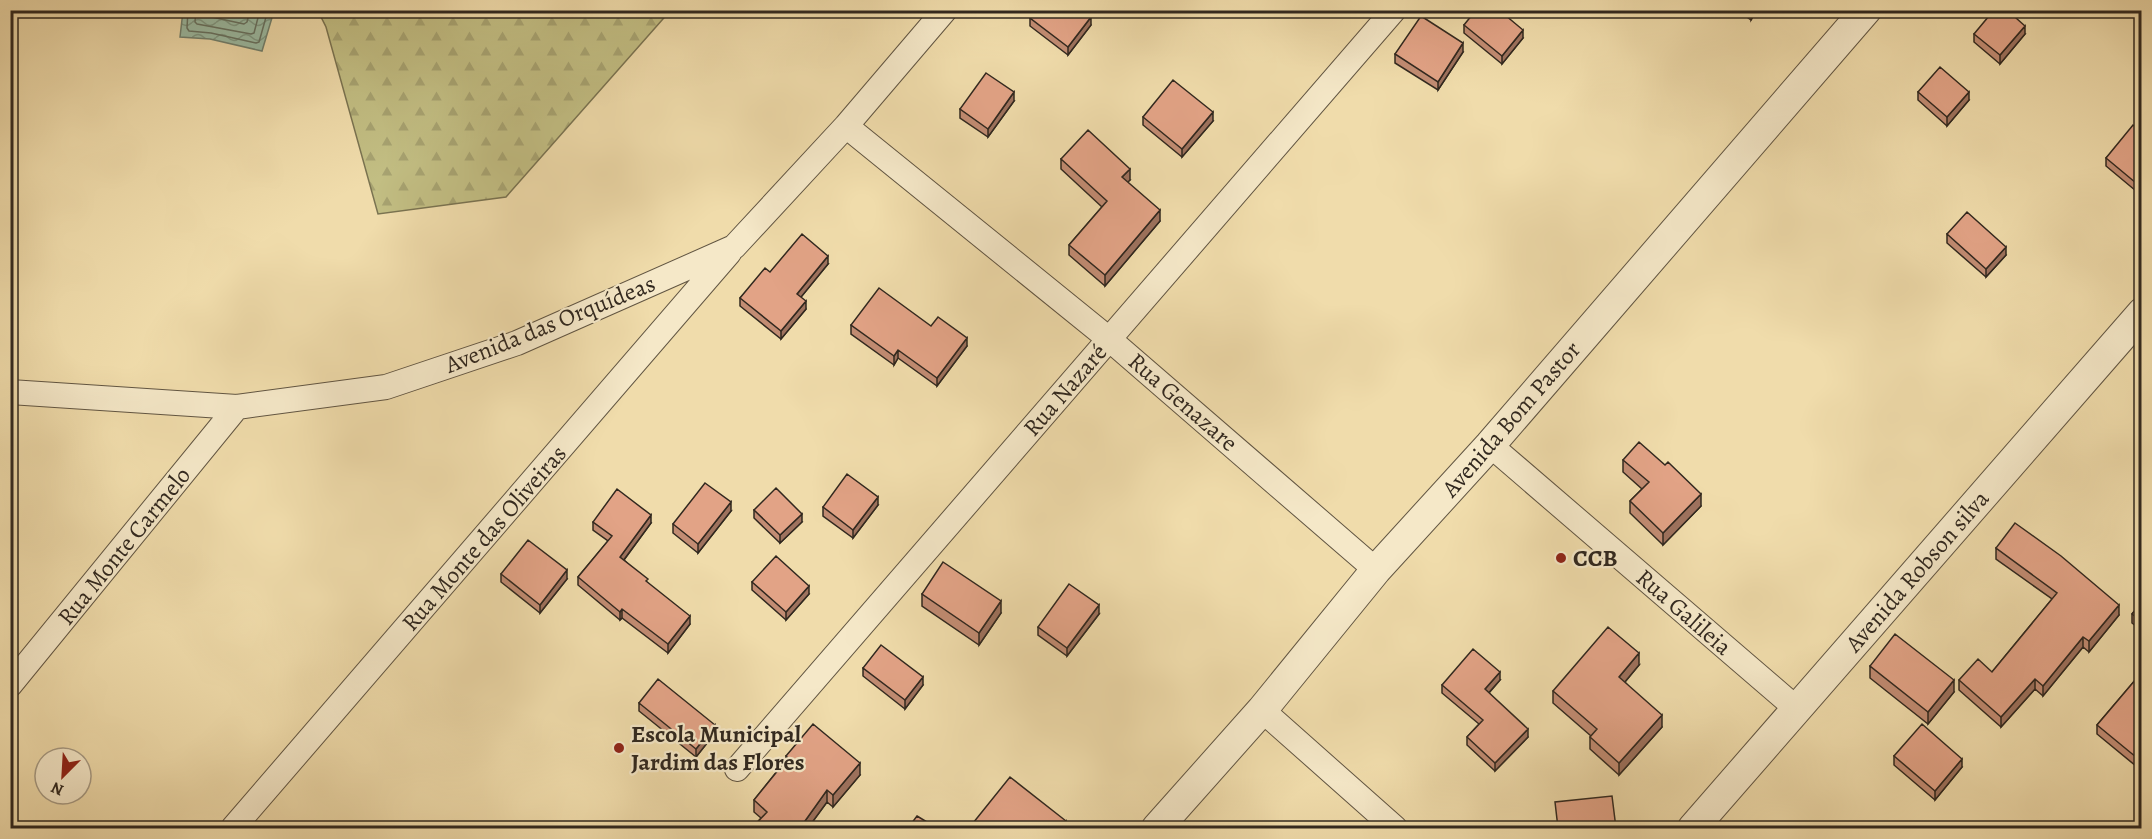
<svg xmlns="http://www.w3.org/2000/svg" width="2152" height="839" viewBox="0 0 2152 839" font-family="Alegreya,serif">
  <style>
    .forest { fill: url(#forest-firs); stroke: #7a7351; stroke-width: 1.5 }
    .water { fill: url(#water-waves); stroke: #71816f; stroke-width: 1.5 }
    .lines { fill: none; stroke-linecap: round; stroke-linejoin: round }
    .shore { stroke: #667262; stroke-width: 1.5 }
    .minor-casing { stroke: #615542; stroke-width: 26 }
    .tertiary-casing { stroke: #615542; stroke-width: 32 }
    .minor { stroke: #f5e8c8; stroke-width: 24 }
    .tertiary { stroke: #f5e8c8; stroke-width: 30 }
    .wall { fill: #c28c73; stroke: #31281f; stroke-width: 1.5 }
    .shaded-wall { fill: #9e725e; stroke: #31281f; stroke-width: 1.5 }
    .building { fill: #e2a386; stroke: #31281f; stroke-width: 1.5 }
    .poi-dot { fill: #8f2418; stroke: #f5e8c8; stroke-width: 2 }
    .labels { text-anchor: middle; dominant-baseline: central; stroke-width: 4.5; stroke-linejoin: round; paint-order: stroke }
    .street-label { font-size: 24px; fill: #31281f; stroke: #f5e8c8 }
    .poi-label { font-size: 24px; font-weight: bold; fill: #31281f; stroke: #f5e8c8; text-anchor: start }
  </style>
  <defs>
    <pattern id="forest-firs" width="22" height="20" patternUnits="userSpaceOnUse" patternTransform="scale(1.5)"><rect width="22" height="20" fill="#c2be83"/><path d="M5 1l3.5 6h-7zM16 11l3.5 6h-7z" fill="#a7a371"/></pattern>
    <pattern id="water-waves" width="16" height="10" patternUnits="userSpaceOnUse" patternTransform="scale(1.5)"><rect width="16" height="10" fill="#9bbca4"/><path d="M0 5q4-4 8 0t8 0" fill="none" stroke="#7f9985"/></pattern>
  </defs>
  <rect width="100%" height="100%" fill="#f0dcab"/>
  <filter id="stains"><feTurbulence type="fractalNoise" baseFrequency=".00333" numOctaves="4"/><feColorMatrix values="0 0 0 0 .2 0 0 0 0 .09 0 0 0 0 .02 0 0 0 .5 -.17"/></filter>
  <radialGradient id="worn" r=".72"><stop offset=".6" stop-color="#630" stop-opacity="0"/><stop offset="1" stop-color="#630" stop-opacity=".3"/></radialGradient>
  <!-- forest -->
  <path class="forest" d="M318 11H670L506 197 378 214 326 27Z"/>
  <!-- water -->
  <path class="water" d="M183 11V10L274 11 262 51 210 39 180 37Z"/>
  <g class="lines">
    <!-- shore -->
    <path class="shore" d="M188 10 187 28 189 31 211 33 256 43 259 42 268 10
      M196 10 195 22 197 24 251 34 254 33 260 10
      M205 10 207 16 244 24 247 22 250 10"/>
    <defs>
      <path id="minor" d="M846 126 1109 339 1376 570
        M10 392 237 407 386 387 517 343 734 247 846 126 945 10
        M1490 445 1797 709
        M10 685 237 407
        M1262 710 1395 828
        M737 769 1394 10
        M233 828 729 253"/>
      <path id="tertiary" d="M1157 828 1262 710 1376 570 1490 445 1866 10
        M1693 828 2142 313"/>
    </defs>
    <!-- minor casing -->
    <use href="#minor" class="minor-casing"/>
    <!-- tertiary casing -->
    <use href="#tertiary" class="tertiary-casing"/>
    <!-- minor -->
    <use href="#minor" class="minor"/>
    <!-- tertiary -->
    <use href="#tertiary" class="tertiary"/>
  </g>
  <!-- wall -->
  <path class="wall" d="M1036 10H1085L1084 12 1091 25 1068 55 1030 26V18Z
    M1737 10H1757L1751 20Z
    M1464 25 1523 38 1502 64 1464 33Z
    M1974 34H2025L2000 64 1974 42Z
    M1463 52 1438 90 1395 63V54Z
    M1918 92 1969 100 1947 126 1918 100Z
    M1014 101 988 137 960 118V109Z
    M1143 117 1213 121 1182 157 1143 125Z
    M2142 132V196L2106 166V158Z
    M1061 159 1130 180 1127 182 1160 221 1105 286 1069 255V245L1102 207 1061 169Z
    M1947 234 2006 255 1986 277 1947 243Z
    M828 264 801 297 806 309 781 339 740 306V298L770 272Z
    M851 325 931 326 967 346 937 386 898 358 894 365 851 334Z
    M1623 460 1665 465 1701 506 1663 545 1630 513V501L1642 489 1623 472Z
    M878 505 853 538 823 516V507Z
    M754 510 802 522 780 543 754 518Z
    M731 511 698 553 673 533V524Z
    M593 522 651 523 624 560 690 624 668 653 622 618 620 620 578 585V577L608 541 593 530Z
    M1996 548 2119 615 2089 652 2083 647 2043 696 2035 689 2001 727 1959 690V680L1992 672 2052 599 1996 559Z
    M501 574 567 579 540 613 501 582Z
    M752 582 809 594 786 620 752 590Z
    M922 594 1001 613 979 645 922 606Z
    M2142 602V631L2132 623V614Z
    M1099 614 1067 656 1038 635V627Z
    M1639 665 1625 682 1662 727 1619 775 1590 749V737L1591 736 1553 703V691Z
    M1870 666 1954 692 1928 724 1870 678Z
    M863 668 923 685 905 709 863 676Z
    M2142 672V771L2097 734V725Z
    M1500 680 1489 693 1528 737 1495 771 1467 745V737L1479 724 1442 693V685Z
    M639 703 715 733 696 757 639 711Z
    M786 756 860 775 833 807 827 802 808 828H752L761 818 754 812V800L786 760Z
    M1894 756 1962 767 1935 800 1894 765Z"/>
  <!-- shaded-wall -->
  <path class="shaded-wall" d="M1751 10H1757L1751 20Z
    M1091 17V25L1068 55V47Z
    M2025 26V34L2000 64V55Z
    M1523 30V38L1502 64V56Z
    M1463 43V52L1438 90V82Z
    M1014 92V101L988 137V129Z
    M1969 92V100L1947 126V117Z
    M1213 112V121L1182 157V149Z
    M1130 169V180L1122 188V177Z
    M1160 210V221L1105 286V275Z
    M2006 247V255L1986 277V269Z
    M828 256V264L797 302V294Z
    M806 301V309L781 339V331Z
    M967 338V346L937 386V378Z
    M898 350V358L894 365V356Z
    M1701 494V506L1663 545V533Z
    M878 497V505L853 538V530Z
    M731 502V511L698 553V544Z
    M802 514V522L780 543V535Z
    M651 515V523L620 565V557Z
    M567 570V579L540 613V605Z
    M809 586V594L786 620V612Z
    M1001 601V613L979 645V633Z
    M1099 605V614L1067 656V648Z
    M2119 605V615L2089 652V641Z
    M622 609V618L620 620V612Z
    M690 616V624L668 653V644Z
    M2083 637V647L2043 696V686Z
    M1639 653V665L1619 689V677Z
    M1500 672V680L1485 697V689Z
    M923 677V685L905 709V700Z
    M2035 679V689L2001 727V717Z
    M1954 680V692L1928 724V712Z
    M1662 715V727L1619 775V763Z
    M715 725V733L696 757V749Z
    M1528 729V737L1495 771V763Z
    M1962 759V767L1935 800V791Z
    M860 763V775L833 807V795Z
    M827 790V802L808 828H800Z
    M1066 821V828H1060Z"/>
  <!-- building -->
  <path class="building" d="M1036 10H1083L1091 17 1068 47 1030 18Z
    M1476 10H1499L1523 30 1502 56 1464 25Z
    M1994 10H2007L2025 26 2000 55 1974 34Z
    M1421 16 1463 43 1438 82 1395 54Z
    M1940 67 1969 92 1947 117 1918 92Z
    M986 73 1014 92 988 129 960 109Z
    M1173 80 1213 112 1182 149 1143 117Z
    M2133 125 2142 132V188L2106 158Z
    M1088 130 1130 169 1122 177 1160 210 1105 275 1069 245 1107 201 1061 159Z
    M1967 212 2006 247 1986 269 1947 234Z
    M802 234 828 256 797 294 806 301 781 331 740 298 765 268 770 272Z
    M879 288 931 326 938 317 967 338 937 378 898 350 894 356 851 325Z
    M1639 442 1665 465 1668 462 1701 494 1663 533 1630 501 1649 482 1623 460Z
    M847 474 878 497 853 530 823 507Z
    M705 483 731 502 698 544 673 524Z
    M776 488 802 514 780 535 754 510Z
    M617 489 651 515 620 557 648 579 646 581 690 616 668 644 622 609 620 612 578 577 612 536 593 522Z
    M2015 523 2061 556 2119 605 2089 641 2083 637 2043 686 2035 679 2001 717 1959 680 1978 659 1992 672 2057 593 1996 548Z
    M528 540 567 570 540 605 501 574Z
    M776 556 809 586 786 612 752 582Z
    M943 562 1001 601 979 633 922 594Z
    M1069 584 1099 605 1067 648 1038 627Z
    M2142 602V622L2132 614Z
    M1608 627 1639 653 1619 677 1662 715 1619 763 1590 737 1597 729 1553 691Z
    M1895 634 1954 680 1928 712 1870 666Z
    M881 645 923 677 905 700 863 668Z
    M1473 649 1500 672 1485 689 1528 729 1495 763 1467 737 1483 720 1442 685Z
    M2142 672V762L2097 725Z
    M658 679 715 725 696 749 639 703Z
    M813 724 860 763 833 795 827 790 800 828H752L767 812 754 800 788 758 786 756Z
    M1922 724 1962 759 1935 791 1894 756Z
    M1010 777 1066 821 1060 828H969Z
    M1612 796 1616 828H1558L1555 802Z
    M917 816 937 828H908Z"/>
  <!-- markers -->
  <g class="poi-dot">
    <circle cx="1561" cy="558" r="6"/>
    <circle cx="619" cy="748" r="6"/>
  </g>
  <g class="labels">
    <!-- street labels -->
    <g class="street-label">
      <text transform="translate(550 324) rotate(-22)">Avenida das Orquídeas</text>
      <text transform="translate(1065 390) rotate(-49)">Rua Nazaré</text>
      <text transform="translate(1183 402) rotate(41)">Rua Genazare</text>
      <text transform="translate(1511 419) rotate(-49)">Avenida Bom Pastor</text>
      <text transform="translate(484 538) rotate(-49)">Rua Monte das Oliveiras</text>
      <text transform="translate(124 546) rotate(-51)">Rua Monte Carmelo</text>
      <text transform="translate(1917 571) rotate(-49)">Avenida Robson silva</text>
      <text transform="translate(1684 612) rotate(41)">Rua Galileia</text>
    </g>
    <!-- poi labels -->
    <g class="poi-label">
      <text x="1573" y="558">CCB</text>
      <text x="631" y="734">Escola Municipal<tspan x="631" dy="28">Jardim das Flores</tspan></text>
    </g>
  </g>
  <!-- margin -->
  <rect width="2152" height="839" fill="none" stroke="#f0dcab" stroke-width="36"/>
  <rect x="12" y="12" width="2128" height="815" fill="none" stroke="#31281f" stroke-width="3"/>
  <rect x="18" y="18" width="2116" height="803" fill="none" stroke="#31281f" stroke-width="1.5"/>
  <!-- north arrow -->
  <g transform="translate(63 776) rotate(204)"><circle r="28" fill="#f5e8c8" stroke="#a79b84" stroke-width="1.5"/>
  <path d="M0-4.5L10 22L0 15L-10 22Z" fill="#8f2418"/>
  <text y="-9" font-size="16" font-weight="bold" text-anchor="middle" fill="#31281f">N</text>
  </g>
  <rect width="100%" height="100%" filter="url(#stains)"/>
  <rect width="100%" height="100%" fill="url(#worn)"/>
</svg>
